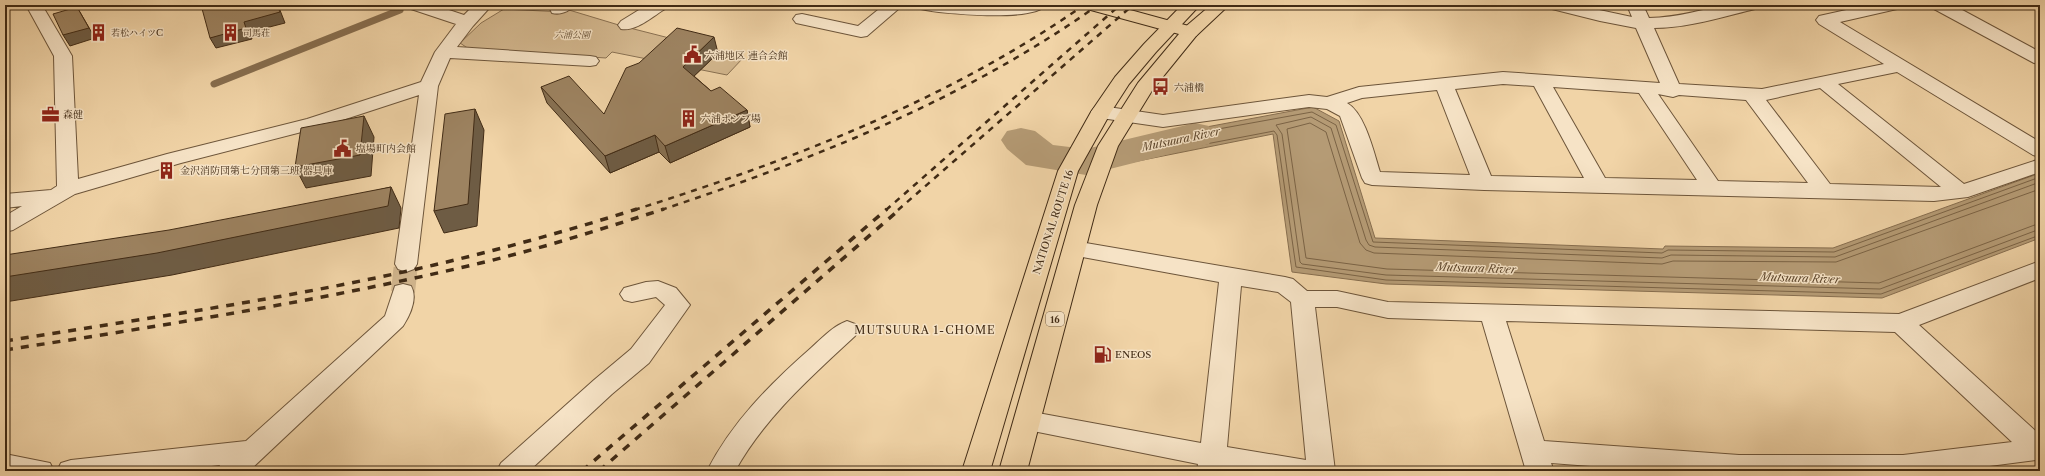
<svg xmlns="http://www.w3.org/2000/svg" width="2045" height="476" viewBox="0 0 2045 476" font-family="'Libre Caslon Text','Noto Serif JP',serif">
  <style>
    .green { fill: #d3b78e; stroke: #8a7152 }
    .water { fill: #b59b75; stroke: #876e4f }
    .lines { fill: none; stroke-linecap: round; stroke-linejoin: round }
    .shore { stroke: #7b6345; stroke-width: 1 }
    .stream { stroke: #876e4f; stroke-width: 7 }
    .river { fill: #b59b75; fill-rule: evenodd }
    .minor-tunnel { stroke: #ceb28a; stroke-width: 24; stroke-dasharray: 24 12; stroke-linecap: butt }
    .minor-casing { stroke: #6d553a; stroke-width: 2 }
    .major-casing { stroke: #412b15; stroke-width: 2 }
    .highway-casing { stroke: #412b15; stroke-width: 2 }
    .minor { fill: #f6e3c6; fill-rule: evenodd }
    .major { fill: #f1d4a7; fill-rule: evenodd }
    .highway { fill: #f1d4a7; fill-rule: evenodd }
    .rail-far1 { stroke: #412b15; stroke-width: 2.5; stroke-dasharray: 6 6; stroke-linecap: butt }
    .rail { stroke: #412b15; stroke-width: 3.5; stroke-dasharray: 8 8; stroke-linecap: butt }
    .wall { fill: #877153; stroke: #412b15 }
    .shaded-wall { fill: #6e5c44; stroke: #412b15 }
    .building { fill: #9d8361; stroke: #412b15 }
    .labels { text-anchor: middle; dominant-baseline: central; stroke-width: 3; stroke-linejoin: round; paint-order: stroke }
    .far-poi-label { font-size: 9px; fill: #412b15; stroke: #f6e3c6; text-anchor: start }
    .far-park-label { font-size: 9px; font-style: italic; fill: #5e472d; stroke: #f6e3c6 }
    .shield { fill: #f6e3c6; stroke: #77624a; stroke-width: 1 }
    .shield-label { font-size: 9px; font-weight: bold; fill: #412b15 }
    .poi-label { font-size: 10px; fill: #412b15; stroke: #f6e3c6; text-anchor: start }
    .street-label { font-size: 10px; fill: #412b15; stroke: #f6e3c6 }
    .water-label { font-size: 11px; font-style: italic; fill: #5e472d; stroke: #f6e3c6 }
    .neighbourhood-label { font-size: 11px; letter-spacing: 1px; fill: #412b15; stroke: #f6e3c6 }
  </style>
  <rect width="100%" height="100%" fill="#f1d4a7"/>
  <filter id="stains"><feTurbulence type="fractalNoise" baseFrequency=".005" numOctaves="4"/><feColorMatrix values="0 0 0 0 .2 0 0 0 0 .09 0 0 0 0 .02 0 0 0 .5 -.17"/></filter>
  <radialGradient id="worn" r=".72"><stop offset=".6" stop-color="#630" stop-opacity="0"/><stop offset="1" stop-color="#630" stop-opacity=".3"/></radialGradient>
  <!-- green -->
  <path class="green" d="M504 9 562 12 569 10 622 26 744 57 727 75 612 52 606 58 469 49 460 43 481 23Z"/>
  <!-- water -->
  <path class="water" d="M1313 107 1339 121 1375 238 1663 249 1665 246 1833 248 2040 173V238L1882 298 1386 284 1292 272 1273 134 1128 163 1137 140Z"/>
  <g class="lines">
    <!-- shore -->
    <path class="shore" d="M2040 177 1834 252 1668 250 1662 253 1373 242 1336 125 1312 112 1141 143 1136 155 1138 157 1274 131 1277 135 1296 267 1386 280 1881 294 2040 235
      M2040 182 1835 257 1671 255 1662 258 1375 247 1369 245 1366 240 1331 128 1311 117 1276 125 1282 134 1300 262 1302 264 1386 275 1880 289 2040 229
      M2040 189 1836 262 1673 261 1662 264 1374 253 1366 250 1360 243 1326 132 1310 123 1287 129 1306 258 1387 269 1879 283 2040 223"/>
    <!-- stream -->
    <path class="stream" d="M214 84 400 10"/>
    <!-- river -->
    <path class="river" d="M1195 123 1209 126 1215 135 1209 144 1086 175 1026 165 1007 149 1001 140 1007 131 1021 128 1035 131 1053 145 1086 149Z"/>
    <!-- minor-tunnel -->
    <path class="minor-tunnel" d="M403 292 406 264"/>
    <defs>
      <path id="minor" d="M26 5H42L72 56 78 179 167 154 307 119 421 82 435 52 456 24 411 9 409 5H434L464 15 474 5H492L473 26 457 47 590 56 596 57 599 61 596 65 590 66 450 58 438 86 417 264 414 269 406 272 398 269 395 264 419 95 321 127 181 163 75 194 13 230 5 232V216L22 206 5 208V194L51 190 57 186 54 56Z
        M553 5H574C569 12 560 15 552 13L550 9Z
        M647 5H667L665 9C653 16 636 32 621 29L618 25 621 21Z
        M884 5H903L867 36 861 37 796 23 793 19 796 15 802 14 858 26Z
        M919 5H1046C1035 22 941 14 921 9Z
        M1550 5H1576L1632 17 1627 5H1643L1649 18C1678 18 1702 9 1729 5 1738 4 1748 5 1757 5L1755 9C1722 17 1688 28 1654 28L1679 84 1762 89 1884 64 1819 24 1816 20 1819 16 1869 5H1899L1897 9 1840 22 2040 142V157L2033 155 1897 72 1838 84 1964 184 2040 159V172L1968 197 1934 201 1484 190 1372 185 1365 183 1362 178 1340 116 1327 109 1309 107 1163 127 1101 118 1094 116 1091 112 1094 108 1101 106 1163 115 1309 95 1327 97 1359 87 1503 72 1660 83 1636 28 1600 21 1552 9ZM1503 84 1534 86 1584 178 1491 176 1455 89ZM1553 87 1639 93 1697 180 1605 178ZM1820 88 1941 187 1830 184 1766 100ZM1437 90 1470 175 1380 172C1374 153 1365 113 1347 103L1362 98ZM1658 94 1673 97 1679 95 1746 100 1808 183 1718 181Z
        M1932 5H1953L2040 52V64L2034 63 1934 9Z
        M1074 241 1285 277 1293 279 1307 291H1337L1388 302 1899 314 2040 261V278L1919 325 2040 435V462L2036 460 1951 471H1657L1551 463 1554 471H1526L1482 321 1388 318 1337 307H1315L1335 471H1238L1225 469V471H1197L1198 464 1018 428 1014 421 1018 414 1027 411 1201 443 1219 282 1066 254 1063 249 1066 244ZM1241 286 1278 292 1291 302 1306 460 1227 447ZM1506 321 1895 332 2012 442 1903 455H1739L1544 441Z
        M658 281 676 288 690 305 649 363 612 394 529 471H497L501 463 594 380 631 349 665 305 656 297 632 302 624 300 620 294 624 288 646 282Z
        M403 284 411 286C418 298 410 315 403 326L249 471H217L220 465 170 471H57L61 463 71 460 246 441 385 316 395 286Z
        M847 321 855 324 859 330 855 336C811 377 765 417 735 471H707C732 422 770 384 811 348 822 338 833 326 847 321Z
        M5 454 50 463 54 471H5Z"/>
      <path id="major" d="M1085 5H1112L1196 28 1199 32 1196 36 1190 37 1087 9Z"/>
      <path id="highway" d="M1182 5H1200L1156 52 1129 84 1111 112 1078 171 990 471H962L1058 171 1091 112 1115 77 1144 44Z
        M1211 5H1229L1196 36 1153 89 1118 146 1097 205 1027 471H999L1075 205 1098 146 1138 83 1184 28Z"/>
    </defs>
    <!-- minor casing -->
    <use href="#minor" class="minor-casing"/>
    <!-- major casing -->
    <use href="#major" class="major-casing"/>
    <!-- highway casing -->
    <use href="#highway" class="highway-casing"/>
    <!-- minor -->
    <use href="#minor" class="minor"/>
    <!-- major -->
    <use href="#major" class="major"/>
    <!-- highway -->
    <use href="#highway" class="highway"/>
    <!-- rail-far1 -->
    <path class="rail-far1" d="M634 210C792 160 948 100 1084 5
      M661 210C814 159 966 99 1098 5
      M886 210 1120 5
      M898 210 1133 5"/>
    <!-- rail -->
    <path class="rail" d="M5 341C148 318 293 298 434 265 502 249 570 230 637 209
      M5 350C166 325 327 300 485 262 546 247 605 228 664 209
      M582 471 887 209
      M599 471 900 209"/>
  </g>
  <!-- wall -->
  <path class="wall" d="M718 53 694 76 711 91 747 110 750 127 670 163 659 152 610 173 547 103 541 87 604 114Z"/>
  <!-- shaded-wall -->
  <path class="shaded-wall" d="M277 5H278L285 23 250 32 252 39 216 48 210 38Z
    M77 7 95 38 70 46 63 35Z
    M714 37 718 53 687 83 683 67Z
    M475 109 484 130 477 226 444 233 434 211Z
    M747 110 750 127 670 163 665 146Z
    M364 116 374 137 371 176 306 188 295 167Z
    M655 135 659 152 610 173 605 156Z
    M391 187 401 208 399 228 172 275 5 302V277Z"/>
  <!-- building -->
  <path class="building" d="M201 5H277L280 12 244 22 246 28 210 38Z
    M77 7 89 28 63 35 53 14Z
    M677 28 714 37 683 67 711 91 720 87 747 110 665 146 655 135 605 156 541 87 569 76 604 114 626 68 639 63Z
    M475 109 468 204 434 211 445 114Z
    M364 116 360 155 295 167 301 128Z
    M391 187 388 206 157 253 5 277V255L169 230Z"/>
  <!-- icons -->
  <defs>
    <symbol id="building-bare" viewBox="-9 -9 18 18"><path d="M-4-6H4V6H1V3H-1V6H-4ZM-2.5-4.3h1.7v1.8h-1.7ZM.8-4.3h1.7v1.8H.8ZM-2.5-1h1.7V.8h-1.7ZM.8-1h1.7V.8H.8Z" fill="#8f2418" stroke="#f6e3c6" stroke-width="2.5" paint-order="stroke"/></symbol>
    <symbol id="civic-bare" viewBox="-9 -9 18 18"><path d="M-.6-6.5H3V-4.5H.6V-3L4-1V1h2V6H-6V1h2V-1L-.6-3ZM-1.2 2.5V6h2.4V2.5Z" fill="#8f2418" stroke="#f6e3c6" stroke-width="2.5" paint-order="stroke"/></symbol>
    <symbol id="bus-bare" viewBox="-9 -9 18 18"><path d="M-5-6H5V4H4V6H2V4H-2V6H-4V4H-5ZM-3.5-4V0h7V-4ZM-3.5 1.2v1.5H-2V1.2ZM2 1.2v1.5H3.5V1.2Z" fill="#8f2418" stroke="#f6e3c6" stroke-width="2.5" paint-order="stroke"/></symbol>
    <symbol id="office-bare" viewBox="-9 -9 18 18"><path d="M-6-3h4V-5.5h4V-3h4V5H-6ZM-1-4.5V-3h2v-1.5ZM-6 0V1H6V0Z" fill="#8f2418" stroke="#f6e3c6" stroke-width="2.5" paint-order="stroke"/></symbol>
    <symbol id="fuel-bare" viewBox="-9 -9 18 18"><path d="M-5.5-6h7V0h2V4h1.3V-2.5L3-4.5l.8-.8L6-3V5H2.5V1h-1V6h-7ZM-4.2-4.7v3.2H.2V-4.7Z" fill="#8f2418" stroke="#f6e3c6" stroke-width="2.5" paint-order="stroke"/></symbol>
  </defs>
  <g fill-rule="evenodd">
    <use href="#building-bare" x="86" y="20" width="25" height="25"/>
    <use href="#building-bare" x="218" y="20" width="25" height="25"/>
    <use href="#civic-bare" x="680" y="42" width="25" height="25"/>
    <use href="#bus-bare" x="1148" y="74" width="25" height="25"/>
    <use href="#office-bare" x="38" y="102" width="25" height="25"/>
    <use href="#building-bare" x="676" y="106" width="25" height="25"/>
    <use href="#civic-bare" x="330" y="136" width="25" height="25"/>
    <use href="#building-bare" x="154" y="158" width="25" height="25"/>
    <use href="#fuel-bare" x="1090" y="342" width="25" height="25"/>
  </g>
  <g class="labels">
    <!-- far-poi labels -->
    <g class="far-poi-label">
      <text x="111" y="32">若松ハイツC</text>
      <text x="243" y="32">司馬荘</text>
    </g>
    <!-- far-park labels -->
    <g class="far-park-label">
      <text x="572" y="34">六浦公園</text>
    </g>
    <!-- shield labels -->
    <rect class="shield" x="1046" y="312" width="18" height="14" rx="3"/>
    <g class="shield-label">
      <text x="1055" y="319">16</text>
    </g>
    <!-- poi labels -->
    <g class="poi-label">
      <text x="705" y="55">六浦地区 連合会館</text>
      <text x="1174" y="87">六浦橋</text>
      <text x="63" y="114">森健</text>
      <text x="701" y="118">六浦ポンプ場</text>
      <text x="356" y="148">塩場町内会館</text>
      <text x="180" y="170">金沢消防団第七分団第三班 器具庫</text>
      <text x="1115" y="354">ENEOS</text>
    </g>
    <!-- street labels -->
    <g class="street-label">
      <text transform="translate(1053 222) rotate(-72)">NATIONAL ROUTE 16</text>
    </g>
    <!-- water labels -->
    <g class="water-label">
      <text transform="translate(1181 139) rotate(-12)">Mutsuura River</text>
      <text transform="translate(1476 268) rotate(2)">Mutsuura River</text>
      <text transform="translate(1800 278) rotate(2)">Mutsuura River</text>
    </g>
    <!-- neighbourhood labels -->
    <g class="neighbourhood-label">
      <text x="925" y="330">MUTSUURA 1-CHOME</text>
    </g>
  </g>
  <!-- margin -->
  <rect width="2045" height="476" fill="none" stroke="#f1d4a7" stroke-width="20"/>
  <rect x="6" y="6" width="2033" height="464" fill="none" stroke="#412b15" stroke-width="2"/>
  <rect x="10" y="10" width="2025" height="456" fill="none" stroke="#412b15"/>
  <rect width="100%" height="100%" filter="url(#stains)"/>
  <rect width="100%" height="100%" fill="url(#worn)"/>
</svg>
